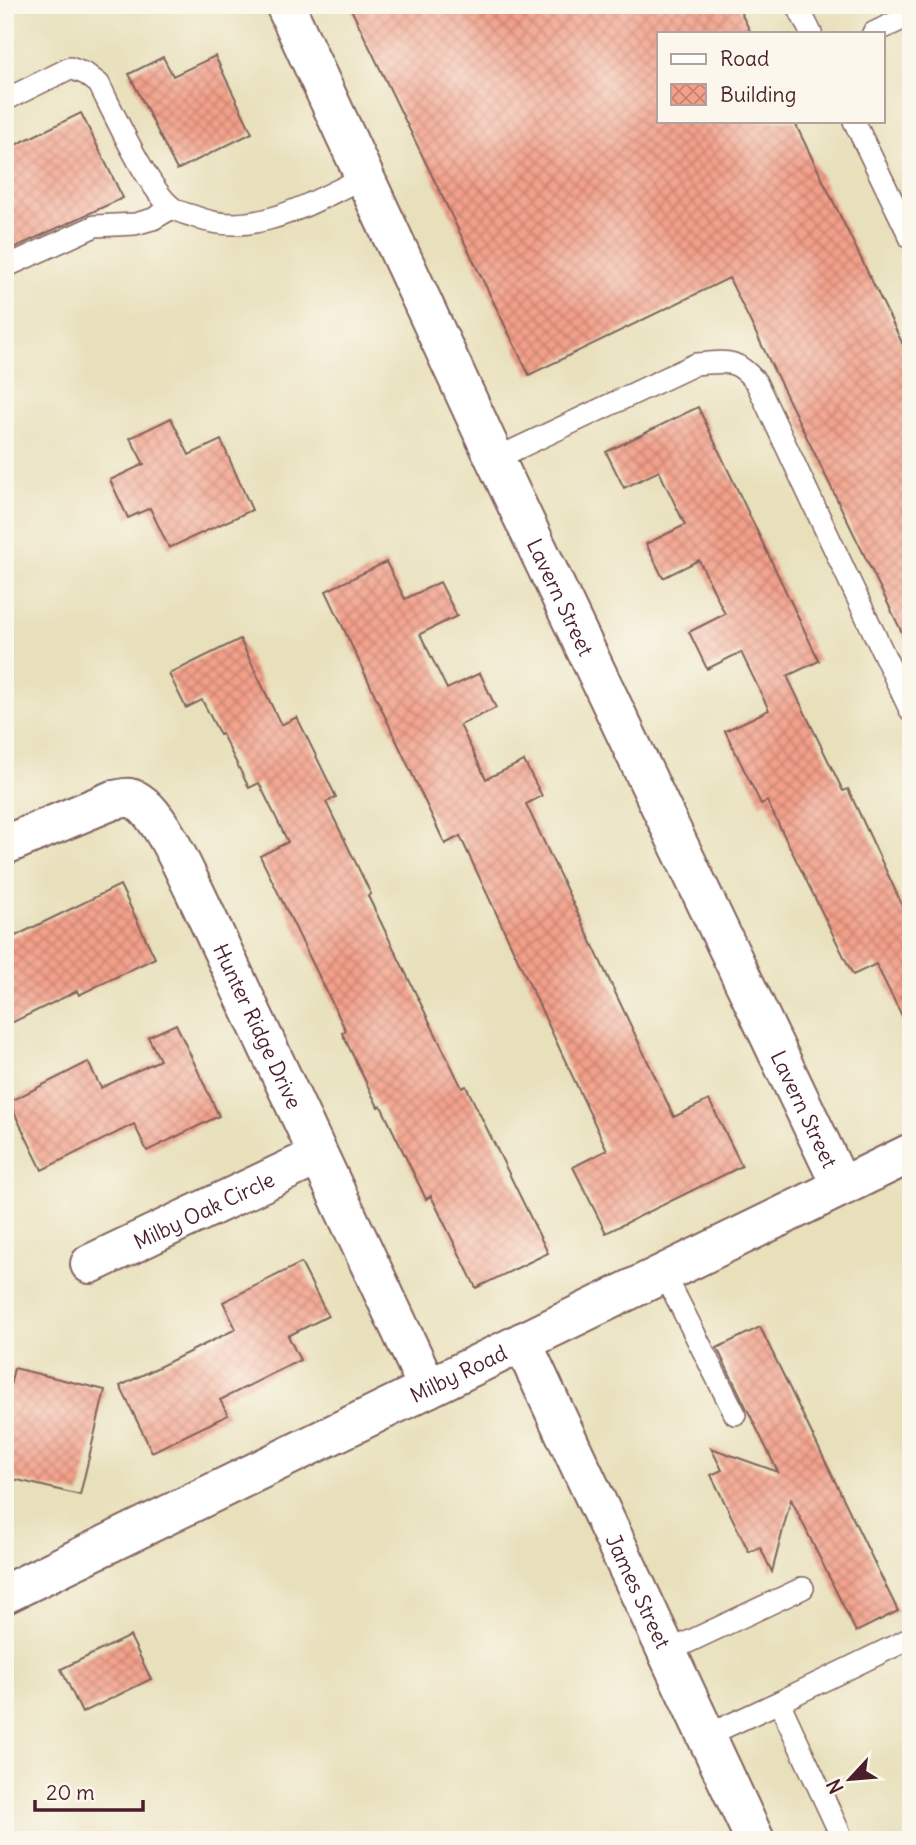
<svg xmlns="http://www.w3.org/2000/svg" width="916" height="1845" viewBox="0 0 916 1845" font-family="Delius,sans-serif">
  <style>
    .building { fill: url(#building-cross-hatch) }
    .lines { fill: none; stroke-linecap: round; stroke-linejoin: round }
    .service-casing { stroke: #81635d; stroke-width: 24 }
    .minor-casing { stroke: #81635d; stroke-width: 42 }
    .tertiary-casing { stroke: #81635d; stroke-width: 42 }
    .service { stroke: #fff; stroke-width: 21 }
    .minor { stroke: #fff; stroke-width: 38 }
    .tertiary { stroke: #fff; stroke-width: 38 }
    .labels { text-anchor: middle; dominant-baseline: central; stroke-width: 5; stroke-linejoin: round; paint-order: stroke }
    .street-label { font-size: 21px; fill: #4a1f2b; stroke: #fbf7ec }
  </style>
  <defs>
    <pattern id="building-cross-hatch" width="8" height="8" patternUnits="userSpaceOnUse" patternTransform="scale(1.75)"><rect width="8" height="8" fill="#f3a08a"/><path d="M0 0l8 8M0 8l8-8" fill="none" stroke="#c78271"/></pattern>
  </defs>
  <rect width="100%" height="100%" fill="#fbf7ec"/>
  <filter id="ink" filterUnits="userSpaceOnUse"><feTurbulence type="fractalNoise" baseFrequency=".0143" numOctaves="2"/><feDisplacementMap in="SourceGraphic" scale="14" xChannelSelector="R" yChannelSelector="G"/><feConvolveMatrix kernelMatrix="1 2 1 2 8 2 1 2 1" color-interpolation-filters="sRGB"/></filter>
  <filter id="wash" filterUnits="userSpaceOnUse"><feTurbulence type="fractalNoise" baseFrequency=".00686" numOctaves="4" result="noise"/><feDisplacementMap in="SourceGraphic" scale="28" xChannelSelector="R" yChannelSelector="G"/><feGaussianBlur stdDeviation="1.57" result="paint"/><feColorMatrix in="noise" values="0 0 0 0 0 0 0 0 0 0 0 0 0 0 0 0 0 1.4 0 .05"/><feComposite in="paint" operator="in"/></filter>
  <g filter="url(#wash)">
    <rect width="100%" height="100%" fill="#e8e0bb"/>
    <g id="blocks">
      <!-- building -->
      <path class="building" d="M349 5H737L751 33H659V121H794L911 361V651L729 278 529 375Z
        M215 56 252 133 177 170 129 74 163 57 173 76Z
        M81 113 123 198 5 252V150Z
        M698 407 819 661 787 676 843 791 848 789 911 924V1034L876 964 853 975 767 801 761 804 725 731 769 710 741 652 707 669 689 632 725 614 699 560 663 578 646 544 685 525 659 471 624 488 606 452Z
        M171 418 189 455 221 440 252 510 169 548 150 508 128 518 110 480 144 464 130 438Z
        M386 562 405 599 440 582 457 616 420 634 447 689 480 673 496 708 460 725 486 779 524 761 542 796 526 804 674 1117 709 1100 742 1166 606 1233 573 1167 607 1150 460 836 445 844 326 591Z
        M240 639 281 725 297 717 336 797 326 802 371 894 368 896 462 1088 466 1086 548 1253 476 1288 431 1196 426 1199 381 1106 378 1107 342 1033 346 1031 260 856 288 842 259 783 249 788 222 734 220 735 202 700 186 708 169 674Z
        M120 885 155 958 79 995 77 991 5 1026V941Z
        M176 1024 219 1116 147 1151 134 1124 42 1170 9 1102 88 1062 101 1088 160 1060 148 1037Z
        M301 1263 328 1316 288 1336 300 1360 220 1400 228 1415 152 1452 120 1386 236 1329 223 1302Z
        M760 1327 898 1611 856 1632 791 1499 772 1572 760 1547 749 1552 711 1475 722 1470 711 1448 778 1472 717 1348Z
        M14 1368 105 1390 80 1495 5 1477V1408Z
        M130 1636 151 1679 82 1713 61 1669Z"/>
    </g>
  </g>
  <g filter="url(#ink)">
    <use href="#blocks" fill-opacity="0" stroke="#81635d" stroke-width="2"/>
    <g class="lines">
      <defs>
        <path id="service" d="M797 5 811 33
          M873 33 911 15
          M5 100 70 68 86 74 99 84C113 112 150 193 173 208 178 212 186 214 193 216 252 241 311 202 365 177
          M854 121 911 239
          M5 267 95 226 135 224 153 219 172 208
          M495 459 696 364C726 362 735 357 756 382L911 712
          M664 1273 735 1414
          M667 1652 803 1588
          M779 1702 911 1638
          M706 1736 779 1702 843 1840"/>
        <g id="minor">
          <path id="s1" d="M285 5 495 459 841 1186"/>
          <path id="s2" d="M5 845 113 800C118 800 125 797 130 798 155 801 184 871 195 892L428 1388"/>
          <path id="s3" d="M90 1264 318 1156"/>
          <path id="s4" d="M522 1342 755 1840"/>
        </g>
        <g id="tertiary">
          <path id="s5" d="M5 1594 911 1153"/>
        </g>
      </defs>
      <!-- service casing -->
      <use href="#service" class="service-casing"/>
      <!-- minor casing -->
      <use href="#minor" class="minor-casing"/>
      <!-- tertiary casing -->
      <use href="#tertiary" class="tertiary-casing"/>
      <!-- service -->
      <use href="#service" class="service"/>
      <!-- minor -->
      <use href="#minor" class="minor"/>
      <!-- tertiary -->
      <use href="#tertiary" class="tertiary"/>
    </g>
  </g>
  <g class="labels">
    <!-- street labels -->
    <g class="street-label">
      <text stroke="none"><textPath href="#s1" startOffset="653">Lavern Street</textPath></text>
      <text stroke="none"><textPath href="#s2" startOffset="399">Hunter Ridge Drive</textPath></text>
      <text stroke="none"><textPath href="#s1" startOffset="1220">Lavern Street</textPath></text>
      <text stroke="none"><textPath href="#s3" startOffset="126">Milby Oak Circle</textPath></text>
      <text stroke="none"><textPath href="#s5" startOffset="504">Milby Road</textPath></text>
      <text stroke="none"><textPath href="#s4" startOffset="275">James Street</textPath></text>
    </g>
  </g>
  <!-- margin -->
  <rect width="916" height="1845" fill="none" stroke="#fbf7ec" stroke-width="28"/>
  <!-- legend -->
  <rect x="657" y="32" width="228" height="91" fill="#fbf7ec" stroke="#b4a19f" stroke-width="2"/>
  <rect x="671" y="54" width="35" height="10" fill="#ffffff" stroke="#b4a19f" stroke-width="2"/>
  <text x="720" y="66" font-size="21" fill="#4a1f2b">Road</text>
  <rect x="671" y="84" width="35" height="21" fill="url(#building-cross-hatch)" stroke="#b4a19f" stroke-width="2"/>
  <text x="720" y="102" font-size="21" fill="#4a1f2b">Building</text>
  <!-- north arrow -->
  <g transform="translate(850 1779) rotate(244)" stroke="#fbf7ec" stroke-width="5" paint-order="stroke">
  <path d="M0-5L12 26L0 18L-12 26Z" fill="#4a1f2b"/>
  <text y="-10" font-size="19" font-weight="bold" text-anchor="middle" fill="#4a1f2b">N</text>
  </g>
  <!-- scale -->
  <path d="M35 1800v10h108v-10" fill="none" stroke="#4a1f2b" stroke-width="3.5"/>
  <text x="46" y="1800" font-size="21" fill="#4a1f2b" stroke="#fbf7ec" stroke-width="5" paint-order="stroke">20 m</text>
</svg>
